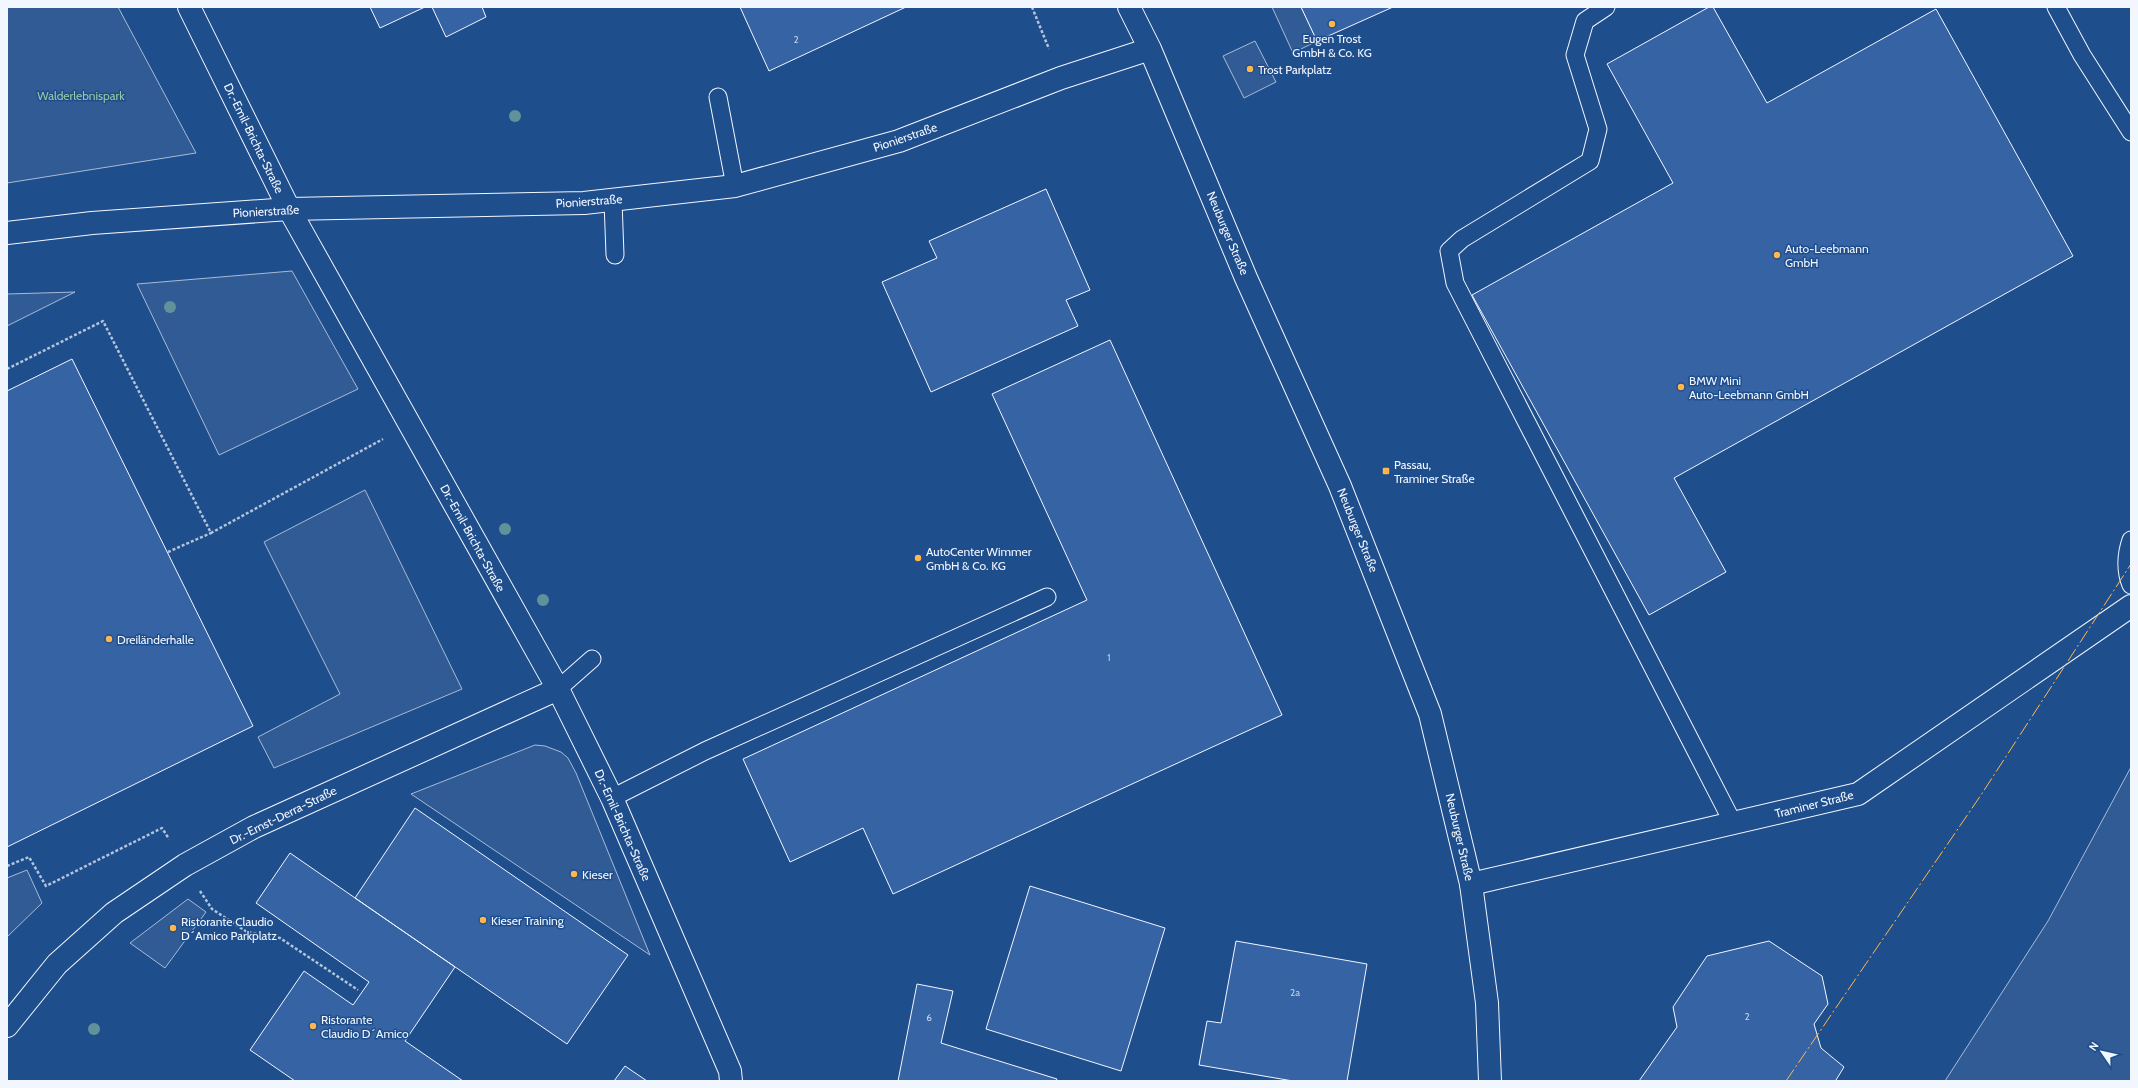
<svg xmlns="http://www.w3.org/2000/svg" width="2138" height="1088" viewBox="0 0 2138 1088" font-family="Cabin,sans-serif">
  <style>
    .built { fill: #305b95; stroke: #a8bbd7 }
    .building { fill: #3563a3; stroke: #f2f6ff }
    .lines { fill: none; stroke-linecap: round; stroke-linejoin: round }
    .lane-casing { stroke: #f2f6ff; stroke-width: 19 }
    .street-casing { stroke: #f2f6ff; stroke-width: 24 }
    .secondary-casing { stroke: #f2f6ff; stroke-width: 24 }
    .path { stroke: #b3c4dc; stroke-width: 2.5; stroke-dasharray: 3 2; stroke-linecap: butt }
    .lane { stroke: #1f4e8c; stroke-width: 17 }
    .street { stroke: #1f4e8c; stroke-width: 22 }
    .secondary { stroke: #1f4e8c; stroke-width: 22 }
    .power { stroke: #ffb74d; stroke-width: 1; stroke-dasharray: 14 3 2 3; stroke-linecap: butt }
    .tree { fill: #61919a }
    .poi-dot { fill: #ffb74d; stroke: #1f4e8c; stroke-width: 1.5 }
    .labels { text-anchor: middle; dominant-baseline: central; stroke-width: 3; stroke-linejoin: round; paint-order: stroke }
    .number-label { font-size: 10px; fill: #c3d1e8 }
    .poi-label { font-size: 12px; fill: #f2f6ff; stroke: #1f4e8c; text-anchor: start }
    .park-label { font-size: 12px; fill: #97c8a6; stroke: #1f4e8c }
    .street-label { font-size: 12px; fill: #f2f6ff; stroke: #1f4e8c }
  </style>
  <rect width="100%" height="100%" fill="#1f4e8c"/>
  <!-- built -->
  <path class="built" d="M7 7H118L196 153 7 183Z
    M1272 7H1301L1317 41 1293 53Z
    M1255 41 1276 82 1244 98 1223 56Z
    M292 271 358 389 219 455 137 284Z
    M75 292 7 326V294Z
    M365 490 462 689 274 768 258 737 340 694 264 542Z
    M535 745 545 746 561 752 568 758 576 773 650 955 411 794Z
    M2131 767V1081H1945L2048 921Z
    M27 870 42 903 7 937V878Z
    M188 899 206 912 165 968 130 943Z"/>
  <!-- building -->
  <path class="building" d="M370 7H425L380 28Z
    M432 7H482L486 17 446 37Z
    M740 7H906L769 71Z
    M1301 7H1393L1317 41Z
    M1709 7H1713L1767 103 1936 9 2073 256 1674 478 1726 572 1649 615 1472 295 1673 183 1607 64Z
    M1046 189 1090 290 1066 300 1078 326 931 392 882 282 937 258 929 241Z
    M1110 340 1282 715 893 894 863 828 790 862 743 759 1087 600 992 394Z
    M72 359 253 726 7 847V391Z
    M415 808 628 955 567 1044 355 898Z
    M290 853 455 967 405 1041 463 1081H295L250 1050 304 971 353 1005 369 982 256 903Z
    M1030 886 1165 928 1121 1071 986 1029Z
    M1236 941 1367 964 1347 1081H1293L1199 1065 1207 1021 1221 1023Z
    M1769 941 1822 976 1828 1004 1814 1024 1821 1048 1844 1067 1836 1080 1838 1081H1639L1677 1027 1673 1007 1707 956Z
    M917 984 953 991 941 1043 1057 1079 1056 1081H898Z
    M625 1066 647 1081H614Z"/>
  <g class="lines">
    <defs>
      <path id="lane" d="M1606 7 1585 21 1575 55 1598 129 1590 161 1462 239 1449 251 1455 283 1733 823
        M2056 7 2082 55 2131 132
        M718 97 735 186
        M613 201 615 255
        M2131 540C2126 554 2125 571 2131 585
        M558 689 592 659
        M612 798 705 751 1047 597"/>
      <path id="street" d="M189 7 289 209 558 689 612 798 730 1071 731 1081
        M1471 884 1858 794 2131 606
        M7 1026 57 964 114 913 185 865 254 827 558 689"/>
      <path id="secondary" d="M1129 7 1150 49 1246 278 1340 486 1430 714 1471 884 1487 1003 1490 1081
        M7 233 92 223 289 209 584 203 735 186 899 141 1061 78 1150 49"/>
    </defs>
    <!-- lane casing -->
    <use href="#lane" class="lane-casing"/>
    <!-- street casing -->
    <use href="#street" class="street-casing"/>
    <!-- secondary casing -->
    <use href="#secondary" class="secondary-casing"/>
    <!-- path -->
    <path class="path" d="M1032 7 1049 49
      M7 369 103 321 211 533 383 439
      M168 552 211 533
      M7 866 29 857 46 886 162 828 169 839
      M200 891 212 909 247 932 280 938 358 990"/>
    <!-- lane -->
    <use href="#lane" class="lane"/>
    <!-- street -->
    <use href="#street" class="street"/>
    <!-- secondary -->
    <use href="#secondary" class="secondary"/>
    <!-- power -->
    <path class="power" d="M1786 1081 1981 795 2131 564"/>
  </g>
  <!-- trees -->
  <g class="tree">
    <circle cx="515" cy="116" r="6"/>
    <circle cx="170" cy="307" r="6"/>
    <circle cx="505" cy="529" r="6"/>
    <circle cx="543" cy="600" r="6"/>
    <circle cx="94" cy="1029" r="6"/>
  </g>
  <!-- markers -->
  <g class="poi-dot">
    <circle cx="1332" cy="24" r="4"/>
    <circle cx="1250" cy="69" r="4"/>
    <circle cx="1777" cy="255" r="4"/>
    <circle cx="1681" cy="387" r="4"/>
    <rect x="1382" y="467" width="8" height="8" rx="2"/>
    <circle cx="918" cy="558" r="4"/>
    <circle cx="109" cy="639" r="4"/>
    <circle cx="574" cy="874" r="4"/>
    <circle cx="483" cy="920" r="4"/>
    <circle cx="173" cy="928" r="4"/>
    <circle cx="313" cy="1026" r="4"/>
  </g>
  <g class="labels">
    <!-- number labels -->
    <g class="number-label">
      <text x="796" y="39">2</text>
      <text x="1109" y="657">1</text>
      <text x="1295" y="992">2a</text>
      <text x="1747" y="1016">2</text>
      <text x="929" y="1017">6</text>
    </g>
    <!-- poi labels -->
    <g class="poi-label">
      <text x="1332" y="38" text-anchor="middle">Eugen Trost<tspan x="1332" dy="14">GmbH &amp; Co. KG</tspan></text>
      <text x="1258" y="69">Trost Parkplatz</text>
      <text x="1785" y="248">Auto-Leebmann<tspan x="1785" dy="14">GmbH</tspan></text>
      <text x="1689" y="380">BMW Mini<tspan x="1689" dy="14">Auto-Leebmann GmbH</tspan></text>
      <text x="1394" y="464">Passau,<tspan x="1394" dy="14">Traminer Straße</tspan></text>
      <text x="926" y="551">AutoCenter Wimmer<tspan x="926" dy="14">GmbH &amp; Co. KG</tspan></text>
      <text x="117" y="639">Dreiländerhalle</text>
      <text x="582" y="874">Kieser</text>
      <text x="491" y="920">Kieser Training</text>
      <text x="181" y="921">Ristorante Claudio<tspan x="181" dy="14">D´Amico Parkplatz</tspan></text>
      <text x="321" y="1019">Ristorante<tspan x="321" dy="14">Claudio D´Amico</tspan></text>
    </g>
    <!-- park labels -->
    <g class="park-label">
      <text x="81" y="95">Walderlebnispark</text>
    </g>
    <!-- street labels -->
    <g class="street-label">
      <text transform="translate(905 137) rotate(-19)">Pionierstraße</text>
      <text transform="translate(254 138) rotate(64)">Dr.-Emil-Brichta-Straße</text>
      <text transform="translate(589 201) rotate(-4)">Pionierstraße</text>
      <text transform="translate(266 211) rotate(-3)">Pionierstraße</text>
      <text transform="translate(1228 233) rotate(67)">Neuburger Straße</text>
      <text transform="translate(1358 530) rotate(68)">Neuburger Straße</text>
      <text transform="translate(473 538) rotate(61)">Dr.-Emil-Brichta-Straße</text>
      <text transform="translate(1814 804) rotate(-14)">Traminer Straße</text>
      <text transform="translate(283 815) rotate(-26)">Dr.-Ernst-Derra-Straße</text>
      <text transform="translate(623 825) rotate(66)">Dr.-Emil-Brichta-Straße</text>
      <text transform="translate(1460 837) rotate(77)">Neuburger Straße</text>
    </g>
  </g>
  <!-- border -->
  <rect width="2138" height="1088" fill="none" stroke="#f2f6ff" stroke-width="16"/>
  <!-- north arrow -->
  <g transform="translate(2102 1052) rotate(304)" stroke="#1f4e8c" stroke-width="3" paint-order="stroke">
  <path d="M0-3L7 15L0 10L-7 15Z" fill="#f2f6ff"/>
  <text y="-6" font-size="11" font-weight="bold" text-anchor="middle" fill="#f2f6ff">N</text>
  </g>
</svg>
